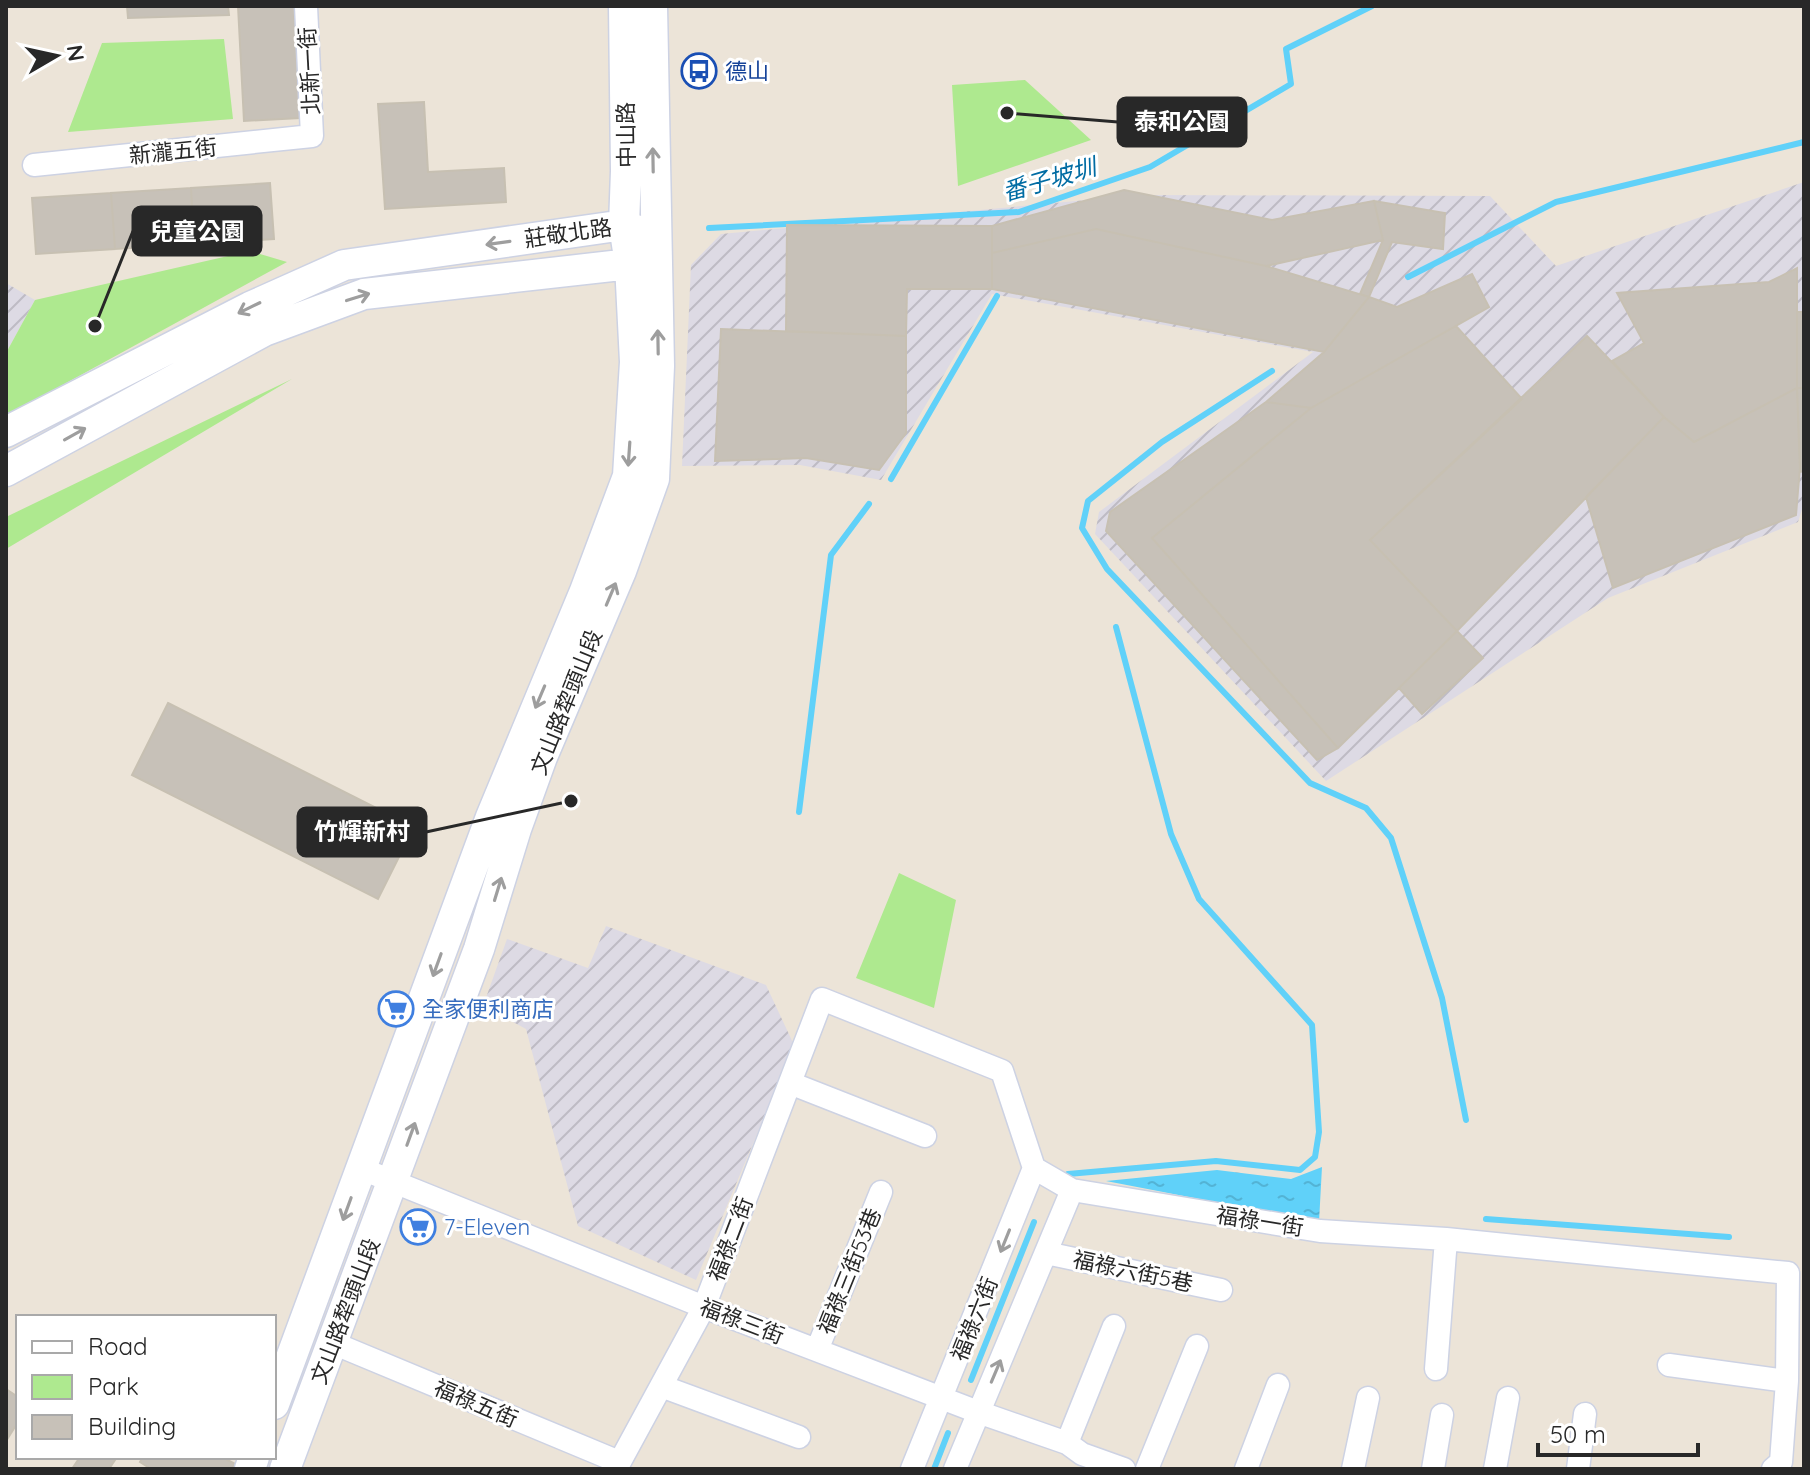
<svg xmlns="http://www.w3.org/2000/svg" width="1810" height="1475" viewBox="0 0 1810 1475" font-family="Quicksand,'Noto Sans TC',sans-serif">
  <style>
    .industrial { fill: url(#industrial-furrows) }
    .park { fill: #aee98f }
    .water { fill: url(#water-ripples) }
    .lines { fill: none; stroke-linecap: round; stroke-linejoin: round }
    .stream { stroke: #60d1f9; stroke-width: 6 }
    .building { fill: #c7c1b8; stroke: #c7c0b2; stroke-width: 2 }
    .street-casing { stroke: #cdd2e3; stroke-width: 25 }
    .secondary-casing { stroke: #cdd2e3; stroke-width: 33 }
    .street { stroke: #fff; stroke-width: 22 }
    .secondary { stroke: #fff; stroke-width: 30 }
    .oneway { stroke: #9e9e9e }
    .labels { text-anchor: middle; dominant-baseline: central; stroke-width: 6; stroke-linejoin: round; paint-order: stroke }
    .street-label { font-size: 22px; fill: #282828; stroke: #fff }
    .transit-label { font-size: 22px; fill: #164399; stroke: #fff; text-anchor: start }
    .shop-label { font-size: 22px; fill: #366cbe; stroke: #fff; text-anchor: start }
    .water-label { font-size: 24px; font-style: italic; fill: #016ca3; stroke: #fff }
    .leader { fill: none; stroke: #282828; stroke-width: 3 }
    .callout-dot { fill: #282828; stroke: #fff; stroke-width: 3 }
    .callout { fill: #282828; stroke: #282828; stroke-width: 3 }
    .callout-label { font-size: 24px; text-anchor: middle; font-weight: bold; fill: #fff }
  </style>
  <defs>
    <pattern id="industrial-furrows" width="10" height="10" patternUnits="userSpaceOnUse" patternTransform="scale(2)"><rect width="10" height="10" fill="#dddae4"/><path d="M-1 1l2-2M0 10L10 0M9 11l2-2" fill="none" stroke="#bebbc4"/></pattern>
    <pattern id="water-ripples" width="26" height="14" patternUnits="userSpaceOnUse" patternTransform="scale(2)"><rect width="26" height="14" fill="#60d1f9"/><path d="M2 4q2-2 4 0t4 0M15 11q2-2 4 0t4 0" fill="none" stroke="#53b3d5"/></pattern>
  </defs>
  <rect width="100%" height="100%" fill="#ece4d8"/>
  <!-- industrial -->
  <path class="industrial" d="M1804 182V503L1798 522 1608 598 1326 781 1095 534 1099 512 1313 352 992 294 881 480 800 465 682 466 691 265 721 234 1141 195 1490 196 1556 266Z
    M6 283 35 300 6 353Z
    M606 926 766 985 794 1045 696 1280 578 1226 526 1029 483 1006 507 939 588 968Z"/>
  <!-- park -->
  <path class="park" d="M224 39 233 119 68 132 102 43Z
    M1025 80 1091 140 958 186 952 85Z
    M250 251 287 262 6 416V353L35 300Z
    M292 379 6 549V517Z
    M899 873 956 900 934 1008 856 978Z"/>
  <!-- water -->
  <path class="water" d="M1322 1167 1319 1222 1106 1181 1217 1170 1291 1179Z"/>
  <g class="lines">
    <!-- stream -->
    <path class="stream" d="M709 228 1019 212 1150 167 1291 84 1286 49 1372 6
      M1408 277 1556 202 1804 142
      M1272 371 1162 442 1088 501 1082 528 1107 569 1310 783 1366 808 1391 838 1442 998 1466 1120
      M891 479 997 296
      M799 812 831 555 869 504
      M1068 1174 1216 1161 1300 1170 1315 1157 1319 1132 1312 1025 1199 899 1171 834 1116 627
      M1486 1219 1729 1237
      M971 1380 1034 1222
      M934 1469 948 1433"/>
  </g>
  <!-- building -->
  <path class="building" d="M127 6H228L229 15 128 18Z
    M238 6H294L300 118 244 121Z
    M424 102 428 172 504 168 506 202 385 209 378 104Z
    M270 183 274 239 194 244 191 188Z
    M191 188 194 244 115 249 111 193Z
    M1124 190 1272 220 1374 201 1383 240 1266 266 1096 229 992 253V226Z
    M111 193 115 249 36 254 32 198Z
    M1374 201 1445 213 1443 249 1392 242 1369 297 1360 294 1383 240Z
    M787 225 992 226V289H907L906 336 786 331Z
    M1096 229 1266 266 1369 297 1324 352 992 289V253Z
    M1797 268V388L1694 442 1664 417 1612 361 1644 343 1617 293 1769 282Z
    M1472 274 1489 307 1311 408 1266 402 1324 352 1369 297 1397 307Z
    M1797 312H1804V388H1797Z
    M1456 326 1522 399 1370 540 1457 631 1338 748 1152 538 1311 408Z
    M721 329 906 336V433L879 470 806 458 715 461Z
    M1587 336 1664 417 1457 631 1370 540Z
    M1797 388H1804V471L1800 472Z
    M1797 388 1800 467 1796 515 1613 588 1586 497 1664 417 1694 442Z
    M1266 402 1311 408 1152 538 1338 748 1317 760 1106 531 1110 512Z
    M1457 631 1483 658 1422 714 1399 688Z
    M168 703 414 827 378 899 132 775Z
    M6 1389 18 1397V1422L8 1438Z
    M80 1457H117L109 1469H72Z
    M143 1457H222L235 1464 232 1469H151L140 1462Z"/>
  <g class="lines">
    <defs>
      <path id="street" d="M34 165 312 136 306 6
        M790 1083 925 1136
        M362 1169 704 1307 978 1412 1067 1443 1082 1454 1124 1469
        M1046 1253 1221 1290
        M333 1343 619 1462
        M817 1350 881 1192
        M1669 1365 1787 1381
        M1436 1369 1446 1239
        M661 1386 799 1437
        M1067 1443 1114 1326
        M616 1469 704 1307 822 999 1002 1071 1034 1168 1072 1190 1320 1231 1446 1239 1788 1273 1787 1381 1781 1462 1773 1469
        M912 1469 1034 1168
        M955 1469 1072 1190
        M1147 1469 1197 1346
        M1246 1469 1278 1385
        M1353 1469 1368 1398
        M1433 1469 1442 1415
        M1495 1469 1508 1398
        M1578 1469 1585 1414"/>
      <path id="secondary" d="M6 432 250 307 344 265 624 225 643 233
        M6 471 264 331 364 294 630 264 643 251
        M274 1404 491 817 585 591 628 476 635 362 630 264 624 225 626 171 624 6
        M250 1469 254 1457
        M285 1469 479 949 516 829 542 757 621 571 654 479 659 366 652 6"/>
    </defs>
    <!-- street casing -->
    <use href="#street" class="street-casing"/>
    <!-- secondary casing -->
    <use href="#secondary" class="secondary-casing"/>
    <!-- street -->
    <use href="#street" class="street"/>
    <!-- secondary -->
    <use href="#secondary" class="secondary"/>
  </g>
  <!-- one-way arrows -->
  <defs><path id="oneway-shaft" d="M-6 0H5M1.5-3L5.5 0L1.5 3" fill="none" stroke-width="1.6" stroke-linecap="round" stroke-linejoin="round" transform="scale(2)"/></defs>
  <g class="oneway">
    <use href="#oneway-shaft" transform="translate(653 160) rotate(-91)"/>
    <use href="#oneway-shaft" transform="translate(498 243) rotate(172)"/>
    <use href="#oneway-shaft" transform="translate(358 297) rotate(-17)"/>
    <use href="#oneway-shaft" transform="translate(249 308) rotate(154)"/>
    <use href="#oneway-shaft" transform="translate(658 342) rotate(-91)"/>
    <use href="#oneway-shaft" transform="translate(75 434) rotate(-29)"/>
    <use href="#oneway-shaft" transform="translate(629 454) rotate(94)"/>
    <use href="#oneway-shaft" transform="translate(611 594) rotate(-67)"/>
    <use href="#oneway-shaft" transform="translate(540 697) rotate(113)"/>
    <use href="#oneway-shaft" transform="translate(498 889) rotate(-73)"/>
    <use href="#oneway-shaft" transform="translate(437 965) rotate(110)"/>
    <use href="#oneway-shaft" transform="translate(411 1134) rotate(-70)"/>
    <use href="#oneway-shaft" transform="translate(347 1209) rotate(110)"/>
    <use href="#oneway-shaft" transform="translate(1005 1241) rotate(112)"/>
    <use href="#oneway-shaft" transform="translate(996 1371) rotate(-67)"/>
  </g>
  <!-- icons -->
  <defs>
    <symbol id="bus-ring" viewBox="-11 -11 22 22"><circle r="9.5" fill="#fff" stroke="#1a4fb4" stroke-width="1.5"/><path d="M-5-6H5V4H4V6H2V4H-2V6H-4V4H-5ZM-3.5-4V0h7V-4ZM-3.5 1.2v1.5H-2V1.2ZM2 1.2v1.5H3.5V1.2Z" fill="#1a4fb4"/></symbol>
    <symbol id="supermarket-ring" viewBox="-11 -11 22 22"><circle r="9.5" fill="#fff" stroke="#3f7fe0" stroke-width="1.5"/><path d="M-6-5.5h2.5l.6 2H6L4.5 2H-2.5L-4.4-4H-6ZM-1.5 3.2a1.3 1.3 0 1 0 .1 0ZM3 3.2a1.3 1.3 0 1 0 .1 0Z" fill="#3f7fe0"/></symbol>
  </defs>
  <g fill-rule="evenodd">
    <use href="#bus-ring" x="679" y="51" width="40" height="40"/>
    <use href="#supermarket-ring" x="376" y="989" width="40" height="40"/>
    <use href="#supermarket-ring" x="398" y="1207" width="40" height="40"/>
  </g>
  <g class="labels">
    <!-- street labels -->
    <g class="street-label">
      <text transform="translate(309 71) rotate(-93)">北新一街</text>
      <text transform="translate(626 135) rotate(-91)">中山路</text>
      <text transform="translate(173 151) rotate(-6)">新瀧五街</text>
      <text transform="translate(568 233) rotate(-8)">莊敬北路</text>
      <text transform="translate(566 702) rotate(-68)">文山路犂頭山段</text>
      <text transform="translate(1260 1221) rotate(9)">福祿一街</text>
      <text transform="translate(730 1239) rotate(-69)">福祿二街</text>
      <text transform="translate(849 1271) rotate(-68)">福祿三街53巷</text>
      <text transform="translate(1133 1271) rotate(12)">福祿六街5巷</text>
      <text transform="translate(345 1311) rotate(-69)">文山路犂頭山段</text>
      <text transform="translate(974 1319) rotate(-68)">福祿六街</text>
      <text transform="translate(742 1321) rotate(21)">福祿三街</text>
      <text transform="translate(476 1403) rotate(23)">福祿五街</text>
    </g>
    <!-- transit labels -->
    <g class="transit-label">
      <text x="725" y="71">德山</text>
    </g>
    <!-- shop labels -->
    <g class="shop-label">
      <text x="422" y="1009">全家便利商店</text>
      <text x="444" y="1227">7-Eleven</text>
    </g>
    <!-- water labels -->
    <g class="water-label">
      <text transform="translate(1049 179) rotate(-16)">番子坡圳</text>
    </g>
  </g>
  <!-- callouts -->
  <path class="leader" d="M1007 113L1118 122M95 326L133 231M571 801L426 832"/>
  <g class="callout-dot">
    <circle cx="1007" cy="113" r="8"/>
    <circle cx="95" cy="326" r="8"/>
    <circle cx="571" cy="801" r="8"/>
  </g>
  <g class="callout">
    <rect x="1118" y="98" width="128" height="48" rx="8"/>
    <rect x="133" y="207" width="128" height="48" rx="8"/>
    <rect x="298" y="808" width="128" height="48" rx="8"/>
  </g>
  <g class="callout-label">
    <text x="1182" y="130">泰和公園</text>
    <text x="197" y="240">兒童公園</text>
    <text x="362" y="840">竹輝新村</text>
  </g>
  <!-- border -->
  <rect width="1810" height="1475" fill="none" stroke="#282828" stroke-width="16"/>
  <!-- legend -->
  <rect x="16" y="1315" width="260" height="144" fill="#ffffff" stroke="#a9a9a9" stroke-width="2"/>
  <rect x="32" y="1341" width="40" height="12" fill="#ffffff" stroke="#a9a9a9" stroke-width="2"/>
  <text x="88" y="1355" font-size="24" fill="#282828">Road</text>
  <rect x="32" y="1375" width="40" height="24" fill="#aee98f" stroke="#a9a9a9" stroke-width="2"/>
  <text x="88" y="1395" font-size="24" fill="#282828">Park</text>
  <rect x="32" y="1415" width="40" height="24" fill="#c7c1b8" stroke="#a9a9a9" stroke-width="2"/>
  <text x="88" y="1435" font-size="24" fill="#282828">Building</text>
  <!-- north arrow -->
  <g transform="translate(56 56) rotate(81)" stroke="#ffffff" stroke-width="6" paint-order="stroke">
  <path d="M0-6L14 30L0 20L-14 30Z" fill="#282828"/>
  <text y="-12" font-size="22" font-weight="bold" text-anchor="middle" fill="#282828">N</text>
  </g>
  <!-- scale -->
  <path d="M1538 1443v12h160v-12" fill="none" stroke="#282828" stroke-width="4"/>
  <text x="1550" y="1443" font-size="24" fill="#282828" stroke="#ffffff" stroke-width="6" paint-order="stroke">50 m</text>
</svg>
